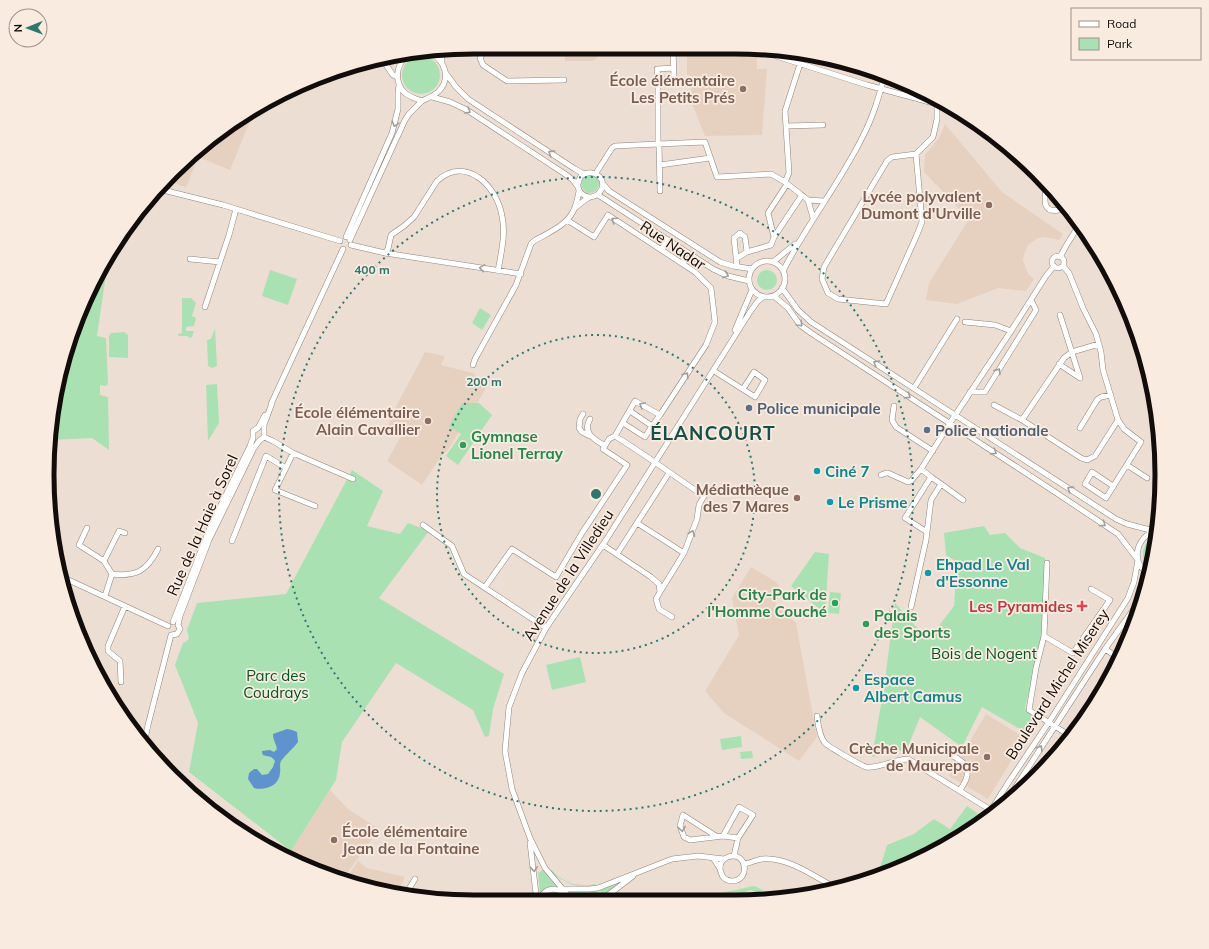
<svg xmlns="http://www.w3.org/2000/svg" width="1209" height="949" viewBox="0 0 1209 949" font-family="Mulish,sans-serif">
  <style>
    .built { fill: #e6d1c1 }
    .green { fill: #aae1b3 }
    .water { fill: #6092cd }
    .lines { fill: none; stroke-linecap: round; stroke-linejoin: round }
    .minor-casing { stroke: #918379; stroke-width: 6 }
    .minor { stroke: #fff; stroke-width: 5 }
    .oneway { stroke: #a09e9d }
    .ring { fill: none; stroke: #2f766d; stroke-width: 2; stroke-dasharray: 2 4 }
    .education-dot { fill: #8d6e63; stroke: #faebe0; stroke-width: 1.5 }
    .service-dot { fill: #5c6f8a; stroke: #faebe0; stroke-width: 1.5 }
    .leisure-dot { fill: #2e9e5b; stroke: #faebe0; stroke-width: 1.5 }
    .culture-dot { fill: #0f9aa8; stroke: #faebe0; stroke-width: 1.5 }
    .health-dot { fill: #e0444e; stroke: #faebe0; stroke-width: 1.5 }
    .labels { text-anchor: middle; dominant-baseline: central; stroke-width: 3.5; stroke-linejoin: round; paint-order: stroke }
    .education-label { font-size: 15px; font-weight: bold; fill: #785e54; stroke: #faebe0; text-anchor: end }
    .street-label { font-size: 15px; fill: #120d0a; stroke: #faebe0 }
    .service-label { font-size: 15px; font-weight: bold; fill: #4e5e75; stroke: #faebe0; text-anchor: start }
    .leisure-label { font-size: 15px; font-weight: bold; fill: #27864d; stroke: #faebe0; text-anchor: start }
    .culture-label { font-size: 15px; font-weight: bold; fill: #0d838f; stroke: #faebe0; text-anchor: start }
    .health-label { font-size: 15px; font-weight: bold; fill: #be3a42; stroke: #faebe0; text-anchor: end }
    .park-label { font-size: 15px; fill: #045421; stroke: #faebe0 }
    .district-label { font-size: 19px; font-weight: bold; letter-spacing: 1px; fill: #16504a; stroke: #faebe0 }
    .rim { fill: none; stroke: #120d0a; stroke-width: 5 }
    .centre { fill: #2f766d; stroke: #faebe0; stroke-width: 2 }
    .ring-label { font-size: 12px; text-anchor: middle; font-weight: bold; fill: #2f766d; stroke: #faebe0; stroke-width: 3.5; stroke-linejoin: round; paint-order: stroke }
  </style>
  <rect width="100%" height="100%" fill="#edded3"/>
  <!-- built -->
  <path class="built" d="M564 47H599V53L596 59 592 61H565Z
    M757 48V69H767L762 135 705 136 691 101 690 75H687V49Z
    M255 109 230 170 198 157 186 188 168 180 172 172Z
    M945 124 1002 192 1063 234 1059 240 1045 237 1038 238 1028 245 1024 254 1023 260 1028 274 1034 279 1026 291 998 288 957 304 926 300 929 283 969 219 924 172 925 155 939 138Z
    M425 352 445 356 441 365 473 373 487 387 448 450 441 456 422 485 387 461 401 436 387 427 393 415 392 414Z
    M751 567 776 582 782 589 775 604 796 623 817 737 799 761 724 713 705 691 739 635 732 598Z
    M986 714 1025 738 988 799 949 776Z
    M1064 732 1071 737 1035 776Z
    M330 790 348 809 379 829 343 879 311 870 287 857Z
    M358 861 367 868 405 877 398 892 395 894H391L345 880Z"/>
  <!-- green -->
  <path class="green" d="M402 75a19 19 0 1 1 38 0a19 19 0 1 1-38 0Z
    M581 184a9 9 0 1 1 18 0a9 9 0 1 1-18 0Z
    M109 254 97 336 106 338 108 384 106 386 100 385V395L108 397 109 450 92 438 52 440 62 364 104 261Z
    M757 280a10 10 0 1 1 20 0a10 10 0 1 1-20 0Z
    M270 270 297 279 288 305 262 296Z
    M182 298H191L196 303 192 316 196 318 194 326 186 327V331H194L192 337 190 338 187 336H178V334L182 333Z
    M480 308 491 315 482 330 472 323Z
    M215 328 217 366 212 368 208 366 207 340 211 339Z
    M124 332 128 335V358L109 357V336L111 333Z
    M217 384 219 423 208 441 206 385Z
    M462 403H479L492 415 458 465 446 456 461 434 449 426Z
    M352 470 383 491 367 526 400 534 408 523 429 531 379 598 504 674 493 709 489 736 485 737 473 710 396 663 342 742 336 780 291 851 189 772 198 723 175 665 183 643 187 641 189 638 187 630 197 603 286 594Z
    M984 526 990 535 1005 533 1020 548 1045 558 1043 642 1030 688 1025 708 1035 720 1039 722 1030 735 982 707 962 747 920 717 907 749 872 757 884 687 895 603 928 640 954 606 957 562 946 555 944 533Z
    M1155 536 1150 569C1139 559 1141 543 1155 536Z
    M815 552 829 554 825 613 791 586Z
    M830 592 841 593 839 614 828 613Z
    M580 657 586 682 552 690 546 665Z
    M741 736 742 747 722 750 720 739Z
    M752 751 753 758 741 759 740 752Z
    M967 806 980 815 970 829 948 845 877 877 887 845 914 834 934 819 950 829Z
    M543 870 556 886 549 887 540 894 538 873Z
    M552 870C561 882 580 888 596 884V886C579 889 563 883 550 871Z
    M628 878 602 897 600 890Z
    M753 886C760 887 765 893 772 895 777 896 778 894 782 897L772 899 751 890 739 894 745 901H712L724 892 736 890Z
    M598 890 600 898 596 902H575L569 892Z
    M554 891 563 894 569 902H541L546 893Z"/>
  <!-- water -->
  <path class="water" d="M287 729 292 730 297 732 298 742C293 749 286 754 281 761 279 765 281 769 280 773 279 786 265 791 254 788L248 779 249 773 254 769H257L262 775 268 774 273 767 275 761C274 760 273 758 271 757 267 755 262 758 262 751L270 750 274 752 277 749C276 743 273 740 273 734Z"/>
  <g class="lines">
    <defs>
      <path id="minor" d="M486 47 480 58 483 65 507 81 564 80
        M769 49 776 56 867 85 937 104H944
        M406 56C396 66 394 82 405 93 410 97 416 99 422 101 428 98 434 96 439 91 451 78 445 61 431 53
        M382 59 393 75 397 77
        M442 62V51
        M445 72 456 87 468 99 575 169 584 174
        M658 79 657 69 674 68
        M432 97 450 102 467 110 565 174 573 180 578 187
        M786 126 823 125
        M658 144 705 142 717 177 771 174 785 182 808 200 824 201
        M659 144 660 191
        M916 154 922 222 916 237 886 304 838 299 828 293 822 279 824 267 887 161 892 157 916 154 933 137 937 119V104
        M660 165 710 158
        M596 173 612 148 615 146 658 144V79H674L673 48
        M1041 178C1042 181 1044 184 1045 187 1046 192 1045 196 1045 200 1045 214 1058 211 1067 208
        M785 182 789 173 785 111 800 64
        M603 184 609 191 720 262 733 266 752 269
        M159 189 223 205 340 241
        M598 195 713 269 728 276 749 281
        M808 200 813 218
        M575 208C579 205 583 201 588 198 592 196 596 197 599 193 610 181 594 166 581 176 575 185 578 195 589 197
        M567 220 594 237 608 215 695 272 711 288 715 322 706 345 660 415
        M346 237 392 133 398 109V92L399 85
        M774 237 802 195
        M350 240 405 120 409 114 422 101
        M351 245 385 253 521 274
        M665 252 662 250 666 239
        M385 253 388 249 391 235 404 226 414 217 437 181C466 155 497 186 502 216 506 234 501 253 498 271
        M1052 262a6 6 0 1 1 12 0a6 6 0 1 1-12 0Z
        M1060 257 1066 246 1079 225
        M737 258 747 252 771 245 774 237 768 213 787 184
        M190 259 220 262
        M749 279a18 18 0 1 1 36 0a18 18 0 1 1-36 0Z
        M682 262 684 264 683 250
        M773 262 795 244
        M737 266 734 238 740 233 745 237 747 252
        M1063 266 1069 273 1083 308 1096 334 1101 352 1103 370 1118 420 1124 429 1141 442 1106 498 1085 484 1092 472 1113 486
        M783 271C807 224 840 183 863 136 873 117 879 96 885 75
        M782 288 798 310 811 322 1116 519 1127 524 1154 531
        M774 296 788 308 800 325 811 333 1055 492 1118 534 1138 560
        M205 307 229 235 236 209
        M965 322 995 325 1011 331
        M735 330 752 290
        M1099 344 1072 352 1064 358 1022 420 1081 458 1087 460 1095 456 1118 420
        M1059 364 1080 378 1060 315
        M473 365 475 359 516 285 531 244 534 241C549 232 569 225 575 207 577 202 578 197 579 191
        M714 371 755 397 765 380 754 372 743 389
        M914 388 957 319
        M970 392H985L1036 310 1031 300
        M271 404 343 249
        M994 405 1022 420
        M894 406 892 420 896 427 933 451
        M583 414 580 419 579 428 582 432 590 436
        M590 419C582 433 594 439 605 446
        M623 423 645 437 652 426 630 411
        M258 428 265 415
        M1080 428 1097 400 1101 397 1111 395
        M615 436C646 455 674 476 704 496L699 505 697 519 684 553 660 592 656 599 659 609 672 617
        M264 437 273 441 293 453 353 479
        M1127 465 1147 478
        M286 468 293 453
        M921 469 931 477 905 518 927 532
        M881 475 886 473H888L908 482 911 481 921 469 950 423 1011 331 1046 276 1054 266
        M941 484 963 500
        M637 523 684 553
        M423 525 452 546 464 574 546 628
        M87 528 79 545 104 561 112 574 105 596
        M232 541 266 456 286 468 275 490 315 506
        M603 545 651 577 659 584 660 592
        M617 554 669 473
        M104 561 119 531 125 533
        M1047 563 1044 636 1036 668 1029 710 1072 737
        M112 574C136 577 147 571 158 549
        M1149 574C1130 562 1136 539 1154 531
        M60 576 168 626
        M485 587 512 549 556 577 582 533 627 465 603 449 609 439 615 436 635 401 660 415 652 426
        M911 607 926 540 931 500 941 484 931 477
        M173 622 211 525 250 446 253 438V431L258 428
        M171 635 177 634 180 629 178 625 180 616 209 540 254 448 259 441 264 437V425L272 403
        M1044 636 1073 653 1110 600 1091 589
        M1105 649 1120 659
        M121 682 120 661 108 651V646L125 606
        M817 716C818 724 819 736 825 743 829 747 860 765 866 767 877 769 896 759 908 759L994 812
        M144 744 148 725 171 635
        M938 748C958 759 979 764 960 790
        M1004 805 1105 649 1144 595
        M986 818 1008 783 1049 722 1128 598 1134 582 1138 560
        M716 836 683 815 680 826 684 837 690 840 723 836
        M530 843 537 902
        M734 856 738 838 753 815 739 807 723 836 738 838
        M713 858C715 861 718 865 720 869 721 872 721 874 723 877 726 880 729 881 732 881 751 881 747 850 728 857 722 859 720 863 720 869
        M744 864C750 863 756 860 762 859 788 857 812 875 834 887
        M561 889H589L598 888 672 859 698 856 724 859
        M566 893 545 868 530 838 512 789 505 751 509 707 522 673 546 628 606 540 750 312 758 301 763 297
        M405 895 415 879
        M539 902C544 883 564 887 572 902
        M599 902 633 876"/>
    </defs>
    <!-- minor casing -->
    <use href="#minor" class="minor-casing"/>
    <!-- minor -->
    <use href="#minor" class="minor"/>
  </g>
  <!-- one-way arrows -->
  <defs><path id="oneway-chevron" d="M-2-3.5L2.5 0L-2 3.5" fill="none" stroke-width="1.6" stroke-linecap="round" stroke-linejoin="round"/></defs>
  <g class="oneway">
    <use href="#oneway-chevron" transform="translate(468 111) rotate(30)"/>
    <use href="#oneway-chevron" transform="translate(395 124) rotate(106)"/>
    <use href="#oneway-chevron" transform="translate(551 153) rotate(-147)"/>
    <use href="#oneway-chevron" transform="translate(614 220) rotate(-146)"/>
    <use href="#oneway-chevron" transform="translate(482 268) rotate(-171)"/>
    <use href="#oneway-chevron" transform="translate(726 275) rotate(21)"/>
    <use href="#oneway-chevron" transform="translate(800 324) rotate(46)"/>
    <use href="#oneway-chevron" transform="translate(876 363) rotate(-148)"/>
    <use href="#oneway-chevron" transform="translate(998 371) rotate(-58)"/>
    <use href="#oneway-chevron" transform="translate(686 375) rotate(-56)"/>
    <use href="#oneway-chevron" transform="translate(908 396) rotate(33)"/>
    <use href="#oneway-chevron" transform="translate(642 405) rotate(-149)"/>
    <use href="#oneway-chevron" transform="translate(994 452) rotate(33)"/>
    <use href="#oneway-chevron" transform="translate(1070 489) rotate(-147)"/>
    <use href="#oneway-chevron" transform="translate(1103 524) rotate(34)"/>
    <use href="#oneway-chevron" transform="translate(692 533) rotate(-69)"/>
    <use href="#oneway-chevron" transform="translate(1040 748) rotate(-57)"/>
    <use href="#oneway-chevron" transform="translate(682 829) rotate(81)"/>
    <use href="#oneway-chevron" transform="translate(534 869) rotate(84)"/>
  </g>
  <!-- distance rings -->
  <g class="ring">
    <circle cx="596" cy="494" r="159"/>
    <circle cx="596" cy="494" r="317"/>
  </g>
  <!-- markers -->
  <g class="education-dot">
    <circle cx="743" cy="89" r="4"/>
    <circle cx="989" cy="205" r="4"/>
    <circle cx="428" cy="421" r="4"/>
    <circle cx="797" cy="498" r="4"/>
    <circle cx="987" cy="757" r="4"/>
    <circle cx="334" cy="840" r="4"/>
  </g>
  <g class="service-dot">
    <circle cx="749" cy="408" r="4"/>
    <circle cx="927" cy="430" r="4"/>
  </g>
  <g class="leisure-dot">
    <circle cx="463" cy="445" r="4"/>
    <circle cx="835" cy="603" r="4"/>
    <circle cx="866" cy="624" r="4"/>
  </g>
  <g class="culture-dot">
    <circle cx="817" cy="471" r="4"/>
    <circle cx="830" cy="502" r="4"/>
    <circle cx="928" cy="573" r="4"/>
    <circle cx="856" cy="688" r="4"/>
  </g>
  <path class="health-dot" d="M1080 600h4v4h4v4h-4v4h-4v-4h-4v-4h4z"/>
  <g class="labels">
    <!-- education labels -->
    <g class="education-label">
      <text x="735" y="80">École élémentaire<tspan x="735" dy="17">Les Petits Prés</tspan></text>
      <text x="981" y="196">Lycée polyvalent<tspan x="981" dy="17">Dumont d'Urville</tspan></text>
      <text x="420" y="412">École élémentaire<tspan x="420" dy="17">Alain Cavallier</tspan></text>
      <text x="789" y="489">Médiathèque<tspan x="789" dy="17">des 7 Mares</tspan></text>
      <text x="979" y="748">Crèche Municipale<tspan x="979" dy="17">de Maurepas</tspan></text>
      <text x="342" y="831" text-anchor="start">École élémentaire<tspan x="342" dy="17">Jean de la Fontaine</tspan></text>
    </g>
    <!-- street labels -->
    <g class="street-label">
      <text transform="translate(673 245) rotate(34)">Rue Nadar</text>
      <text transform="translate(202 525) rotate(-66)">Rue de la Haie à Sorel</text>
      <text transform="translate(568 575) rotate(-57)">Avenue de la Villedieu</text>
      <text transform="translate(1057 684) rotate(-57)">Boulevard Michel Miserey</text>
    </g>
    <!-- service labels -->
    <g class="service-label">
      <text x="757" y="408">Police municipale</text>
      <text x="935" y="430">Police nationale</text>
    </g>
    <!-- leisure labels -->
    <g class="leisure-label">
      <text x="471" y="436">Gymnase<tspan x="471" dy="17">Lionel Terray</tspan></text>
      <text x="827" y="594" text-anchor="end">City-Park de<tspan x="827" dy="17">l'Homme Couché</tspan></text>
      <text x="874" y="615">Palais<tspan x="874" dy="17">des Sports</tspan></text>
    </g>
    <!-- culture labels -->
    <g class="culture-label">
      <text x="825" y="471">Ciné 7</text>
      <text x="838" y="502">Le Prisme</text>
      <text x="936" y="564">Ehpad Le Val<tspan x="936" dy="17">d'Essonne</tspan></text>
      <text x="864" y="679">Espace<tspan x="864" dy="17">Albert Camus</tspan></text>
    </g>
    <!-- health labels -->
    <g class="health-label">
      <text x="1073" y="606">Les Pyramides</text>
    </g>
    <!-- park labels -->
    <g class="park-label">
      <text x="984" y="653">Bois de Nogent</text>
      <text x="276" y="675">Parc des<tspan x="276" dy="17">Coudrays</tspan></text>
    </g>
    <!-- district labels -->
    <g class="district-label">
      <text x="713" y="433">ÉLANCOURT</text>
    </g>
  </g>
  <!-- crop -->
  <path d="M0 0H1209V949H0ZM474 54H735A420 420 0 0 1 1155 474V475A420 420 0 0 1 735 895H474A420 420 0 0 1 54 475V474A420 420 0 0 1 474 54Z" fill="#faebe0" fill-rule="evenodd"/>
  <path class="rim" d="M474 54H735A420 420 0 0 1 1155 474V475A420 420 0 0 1 735 895H474A420 420 0 0 1 54 475V474A420 420 0 0 1 474 54Z"/>
  <circle cx="596" cy="494" r="6" class="centre"/>
  <g class="ring-label">
    <text x="372" y="274">400 m</text>
    <text x="484" y="386">200 m</text>
  </g>
  <!-- legend -->
  <rect x="1071" y="8" width="130" height="52" fill="#faebe0" stroke="#9d928a"/>
  <rect x="1079" y="21" width="20" height="6" fill="#ffffff" stroke="#9d928a"/>
  <text x="1107" y="28" font-size="12" fill="#120d0a">Road</text>
  <rect x="1079" y="38" width="20" height="12" fill="#aae1b3" stroke="#9d928a"/>
  <text x="1107" y="48" font-size="12" fill="#120d0a">Park</text>
  <!-- north arrow -->
  <g transform="translate(28 28) rotate(269)"><circle r="19" fill="#faebe0" stroke="#9d928a"/>
  <path d="M0-3L7 15L0 10L-7 15Z" fill="#2f766d"/>
  <text y="-6" font-size="11" font-weight="bold" text-anchor="middle" fill="#120d0a">N</text>
  </g>
</svg>
